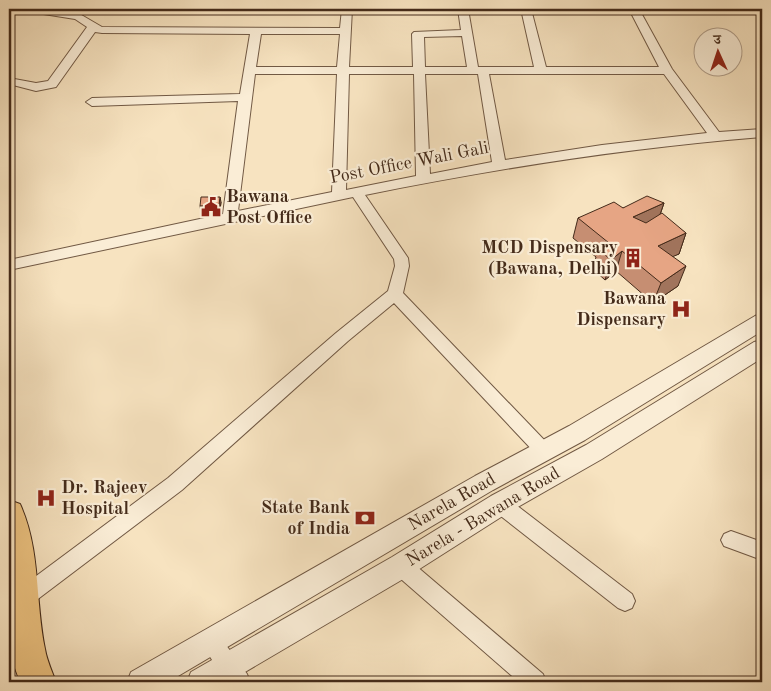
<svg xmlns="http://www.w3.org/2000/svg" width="771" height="691" viewBox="0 0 771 691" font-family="'Old Standard TT','Noto Serif Devanagari',serif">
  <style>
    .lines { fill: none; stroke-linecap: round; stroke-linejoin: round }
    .minor-casing { stroke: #715944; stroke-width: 2 }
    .tertiary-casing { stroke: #715944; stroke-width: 2 }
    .primary-casing { stroke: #442b1a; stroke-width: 2 }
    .minor { fill: #faedd6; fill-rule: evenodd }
    .tertiary { fill: #faedd6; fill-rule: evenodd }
    .primary { fill: #ecc280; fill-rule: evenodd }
    .wall { fill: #c68e72; stroke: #442b1a }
    .shaded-wall { fill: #a1745c; stroke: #442b1a }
    .building { fill: #e6a584; stroke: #442b1a }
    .labels { text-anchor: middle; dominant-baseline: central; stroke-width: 4.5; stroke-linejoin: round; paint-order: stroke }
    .street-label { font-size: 18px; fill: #442b1a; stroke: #faedd6 }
    .poi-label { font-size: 18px; font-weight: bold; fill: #442b1a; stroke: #faedd6; text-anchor: end }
  </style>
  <rect width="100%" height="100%" fill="#f7e3c0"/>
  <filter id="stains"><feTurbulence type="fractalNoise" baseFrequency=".004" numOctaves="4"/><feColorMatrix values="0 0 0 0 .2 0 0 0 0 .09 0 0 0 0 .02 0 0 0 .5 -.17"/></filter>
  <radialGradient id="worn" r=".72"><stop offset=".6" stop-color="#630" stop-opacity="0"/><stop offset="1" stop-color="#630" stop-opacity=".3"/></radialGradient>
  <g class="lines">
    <defs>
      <path id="minor" d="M26 9H51L78 13 102 27 340 28 342 9H352L349 67H413L412 34 414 32 461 30 458 9H468L478 67H534L521 9H531L546 67H659L629 9H639L672 69 719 132 762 129V137C627 148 498 168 365 195L408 258 409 266 403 293 549 445 552 450 549 455 543 458 537 455 394 303 348 341 182 490 30 605 23 608 16 605 13 598 16 591 168 478 336 333 388 291 395 266 394 259 353 197 9 270V260L223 214 238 101 92 106 86 102 92 98 240 94 250 34 102 33 95 32 56 87 36 91 9 84V78L36 83 48 81 87 27 75 19 31 12ZM261 34H340L337 67H256ZM462 36 467 67H425L424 37ZM255 74H337L332 192 238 211ZM349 74H414L416 176 346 190ZM425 74H478L492 162 430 174ZM489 74H664L707 133 602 145 505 160Z
        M275 9H285V11L280 14 276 13Z
        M756 9H762V14L758 13Z
        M500 496 507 498 632 594 635 601 632 608 625 611 618 608 493 510 491 504 493 498Z
        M731 531 762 542V560L724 546 721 540 724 534Z
        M401 557 408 559 543 674 546 682H519L394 573 391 566 394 559Z
        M211 630 218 634 247 674 250 682H226L200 641 204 634Z"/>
      <path id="tertiary" d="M762 313V331L585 440 493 490 168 682H127L131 672 475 476 569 426 755 316Z
        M762 340V358L602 459 509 512 410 575 228 682H187L191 672 392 557 491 496 586 445 754 342Z"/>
      <path id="primary" d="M9 500 20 504C41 550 35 601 45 649 47 661 52 671 56 682H20L12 660 9 638Z"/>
    </defs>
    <!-- minor casing -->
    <use href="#minor" class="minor-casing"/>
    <!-- tertiary casing -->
    <use href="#tertiary" class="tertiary-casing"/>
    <!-- primary casing -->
    <use href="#primary" class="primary-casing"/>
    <!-- minor -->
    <use href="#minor" class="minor"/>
    <!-- tertiary -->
    <use href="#tertiary" class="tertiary"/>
    <!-- primary -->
    <use href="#primary" class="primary"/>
  </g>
  <!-- wall -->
  <path class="wall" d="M221 202 220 210 201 212 200 206Z
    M664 203 660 215 686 233 679 254 672 256 678 286 653 303 616 271 605 280 593 269 596 257 573 238 578 218 623 208Z"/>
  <!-- shaded-wall -->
  <path class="shaded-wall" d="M220 197 221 202 220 210 219 205Z
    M664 203 657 223 627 237 633 217Z
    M686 233 679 254 651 266 658 246Z
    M622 251 616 271 605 280 611 260Z
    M686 266 678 286 653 303 661 283Z"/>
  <!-- building -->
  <path class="building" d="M647 196 664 203 633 217 646 223 662 213 686 233 658 246 686 266 661 283 622 251 611 260 598 249 609 243 578 218 614 202 623 208Z
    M201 197H220L219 205 200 206Z"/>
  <!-- icons -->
  <defs>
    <symbol id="civic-bare" viewBox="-9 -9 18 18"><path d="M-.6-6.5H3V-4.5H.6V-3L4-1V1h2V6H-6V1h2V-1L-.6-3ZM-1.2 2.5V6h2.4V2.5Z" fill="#8f2418" stroke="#faedd6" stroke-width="2.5" paint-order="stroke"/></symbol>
    <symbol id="building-bare" viewBox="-9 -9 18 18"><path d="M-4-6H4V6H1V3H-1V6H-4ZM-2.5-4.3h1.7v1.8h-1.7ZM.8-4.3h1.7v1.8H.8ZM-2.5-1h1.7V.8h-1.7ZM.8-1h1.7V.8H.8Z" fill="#8f2418" stroke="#faedd6" stroke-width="2.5" paint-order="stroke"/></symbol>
    <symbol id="hospital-bare" viewBox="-9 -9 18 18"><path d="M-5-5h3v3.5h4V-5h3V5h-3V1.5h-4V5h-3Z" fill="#8f2418" stroke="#faedd6" stroke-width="2.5" paint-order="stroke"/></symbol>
    <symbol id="bank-bare" viewBox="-9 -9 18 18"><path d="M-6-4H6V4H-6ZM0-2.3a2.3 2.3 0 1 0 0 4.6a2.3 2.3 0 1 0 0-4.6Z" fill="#8f2418" stroke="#faedd6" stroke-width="2.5" paint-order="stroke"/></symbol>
  </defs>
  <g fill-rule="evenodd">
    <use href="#civic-bare" x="197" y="193" width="28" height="28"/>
    <use href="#building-bare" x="619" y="244" width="28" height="28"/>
    <use href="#hospital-bare" x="667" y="295" width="28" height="28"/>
    <use href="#hospital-bare" x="32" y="484" width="28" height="28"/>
    <use href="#bank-bare" x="351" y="504" width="28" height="28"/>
  </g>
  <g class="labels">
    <!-- street labels -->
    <g class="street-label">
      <text transform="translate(409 163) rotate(-11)">Post Office Wali Gali</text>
      <text transform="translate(452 502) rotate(-30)">Narela Road</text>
      <text transform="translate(483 517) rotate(-31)">Narela - Bawana Road</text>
    </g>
    <!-- poi labels -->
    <g class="poi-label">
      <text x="226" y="197" text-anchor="start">Bawana<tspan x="226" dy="21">Post Office</tspan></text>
      <text x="618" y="248">MCD Dispensary<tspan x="618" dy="21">(Bawana, Delhi)</tspan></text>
      <text x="666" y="299">Bawana<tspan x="666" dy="21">Dispensary</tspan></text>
      <text x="61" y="488" text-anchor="start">Dr. Rajeev<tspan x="61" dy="21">Hospital</tspan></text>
      <text x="350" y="508">State Bank<tspan x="350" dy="21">of India</tspan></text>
    </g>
  </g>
  <!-- margin -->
  <rect width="771" height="691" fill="none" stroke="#f7e3c0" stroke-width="30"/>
  <rect x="10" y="10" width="751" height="671" fill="none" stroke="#442b1a" stroke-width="2.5"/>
  <rect x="15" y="15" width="741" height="661" fill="none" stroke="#442b1a"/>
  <!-- north arrow -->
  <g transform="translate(718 52) rotate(357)"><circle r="24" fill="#faedd6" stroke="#b19f8b"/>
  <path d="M0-4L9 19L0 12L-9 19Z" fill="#8f2418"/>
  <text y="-8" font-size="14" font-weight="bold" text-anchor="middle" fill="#442b1a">उ</text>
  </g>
  <rect width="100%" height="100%" filter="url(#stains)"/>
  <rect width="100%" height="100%" fill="url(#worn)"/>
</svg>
